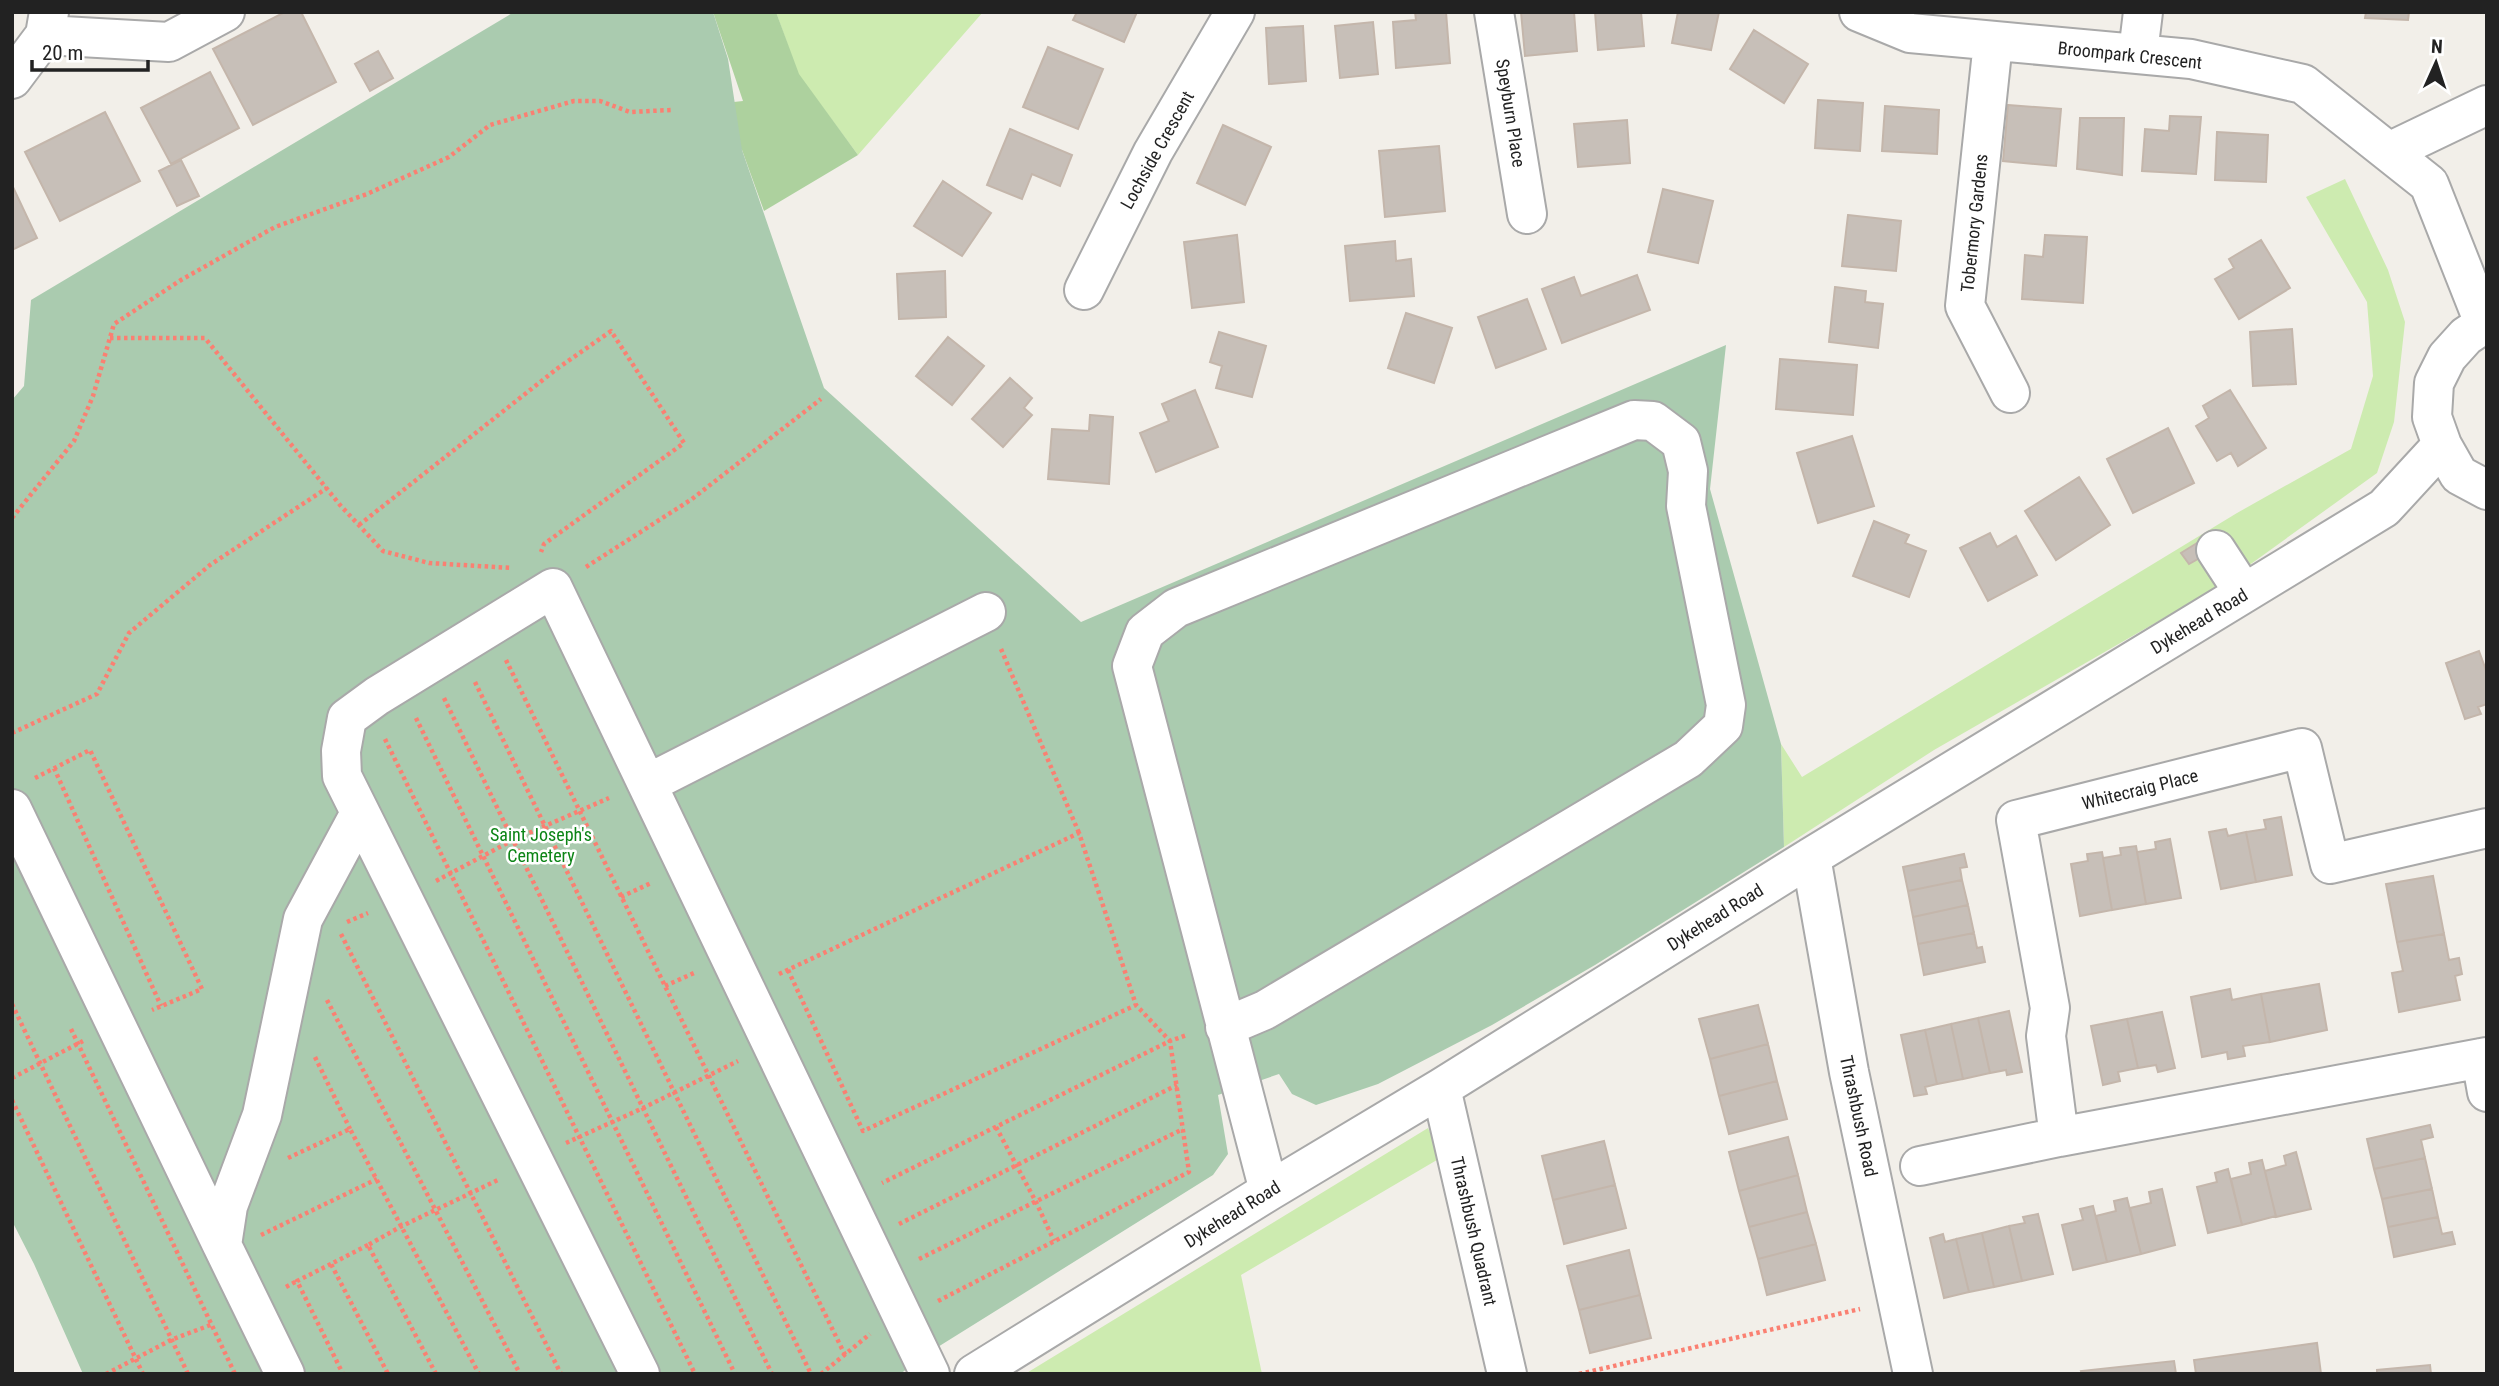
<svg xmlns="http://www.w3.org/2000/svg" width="2499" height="1386" viewBox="0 0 2499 1386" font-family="'Roboto Condensed',sans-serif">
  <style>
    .grass { fill: #cdebb0 }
    .forest { fill: #add19e }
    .cemetery { fill: #aacbaf }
    .building { fill: #c7bfb8; stroke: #c4b6ab; stroke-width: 2 }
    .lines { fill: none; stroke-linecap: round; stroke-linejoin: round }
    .minor-casing { stroke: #a9a9a9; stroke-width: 42 }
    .path { stroke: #fa8072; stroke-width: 4.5; stroke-dasharray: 3.5 3.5; stroke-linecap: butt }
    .minor { stroke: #fff; stroke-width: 38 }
    .labels { text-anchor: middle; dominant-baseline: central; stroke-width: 5; stroke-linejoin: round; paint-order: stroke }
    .street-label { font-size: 18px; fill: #222; stroke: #fff }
    .park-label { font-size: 18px; fill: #0c8416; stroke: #fff }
  </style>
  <rect width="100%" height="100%" fill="#f2efe9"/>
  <!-- grass -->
  <path class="grass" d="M776 12H983L858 155 798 74Z
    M2345 179 2388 270 2405 322 2394 422 2377 473 2223 584 1934 750 1784 847 1781 744 1802 777 2237 513 2351 449 2373 376 2367 302 2306 197Z
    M1428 1128 1442 1157 1241 1275 1262 1374H1025Z"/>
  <!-- forest -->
  <path class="forest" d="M713 12H776L799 74 858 155 764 211 742 150 687 107 743 101Z"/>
  <!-- cemetery -->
  <path class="cemetery" d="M514 12H713L728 59 742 150 824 388 1081 622 1726 345 1710 489 1781 744 1784 847 1595 965 1492 1025 1378 1084 1316 1105 1292 1094 1279 1074 1218 1095 1228 1154 1213 1175 933 1350 900 1374H83L34 1264 12 1221V400L24 386 31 300Z"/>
  <!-- building -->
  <path class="building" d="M285 12H301L336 82 253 125 213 49Z
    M1077 12H1137L1124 42 1073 20Z
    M1415 12H1446L1450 63 1396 68 1393 22 1416 20Z
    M1521 12H1574L1577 51 1525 56Z
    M1595 12H1641L1644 46 1598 50Z
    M1678 12H1719L1711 50 1672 43Z
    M2366 12H2409L2408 20 2365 18Z
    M1373 22 1378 74 1340 78 1335 26Z
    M1303 26 1306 81 1269 84 1266 28Z
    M1754 30 1808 64 1784 103 1730 69Z
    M1048 47 1103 69 1078 129 1023 107Z
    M378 51 393 78 370 91 355 64Z
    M210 72 239 128 171 164 141 108Z
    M1818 100 1863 103 1860 151 1815 148Z
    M2008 105 2061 109 2056 166 2003 161Z
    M1885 106 1939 110 1937 154 1882 151Z
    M105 112 140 181 60 221 25 152Z
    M2170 116 2201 117 2196 174 2142 171 2145 129 2169 131Z
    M2080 118H2124L2122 175 2077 169Z
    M1627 120 1630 163 1578 167 1574 124Z
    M1223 125 1271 147 1245 205 1197 183Z
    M1010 129 1072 155 1060 186 1032 174 1022 199 987 185Z
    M2217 132 2268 135 2266 182 2215 180Z
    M1439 146 1445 211 1385 217 1379 151Z
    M181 160 199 196 177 206 159 171Z
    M943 181 991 213 962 256 914 226Z
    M12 185 37 238 12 250Z
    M1663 189 1713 201 1698 263 1648 252Z
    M1848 215 1901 221 1896 271 1842 266Z
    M1237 235 1244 302 1192 308 1184 242Z
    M2045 235 2087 237 2083 303 2022 299 2025 255 2043 257Z
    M2261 240 2290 288 2239 319 2215 279 2234 268 2229 259Z
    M1395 241 1396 261 1411 259 1414 296 1350 301 1345 246Z
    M945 271 946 317 899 319 897 274Z
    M1637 275 1650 310 1562 343 1542 289 1574 277 1581 296Z
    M1835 287 1866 291 1865 302 1883 304 1878 348 1829 342Z
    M1527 299 1546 349 1496 368 1478 317Z
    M1406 313 1452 328 1434 383 1388 368Z
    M2292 329 2296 384 2253 386 2250 332Z
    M1219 332 1266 346 1252 397 1216 388 1222 366 1210 362Z
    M948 337 984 366 952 405 916 376Z
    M1780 359 1857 365 1853 415 1776 409Z
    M1010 378 1032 398 1024 408 1032 415 1003 447 972 419Z
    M1195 390 1218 447 1156 472 1140 433 1169 421 1162 404Z
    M2230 390 2266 448 2238 466 2231 453 2217 461 2196 426 2209 418 2203 406Z
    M1090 415 1113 417 1109 484 1048 479 1052 429 1089 431Z
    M2168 428 2194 483 2133 513 2107 459Z
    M1852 436 1874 506 1818 523 1797 453Z
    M2079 477 2110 525 2056 560 2025 511Z
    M1874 521 1909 535 1905 543 1926 551 1909 597 1853 576Z
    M1990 533 1997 547 2016 536 2037 575 1988 601 1960 548Z
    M2197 543 2205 555 2189 564 2181 553Z
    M2479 651 2487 673V704L2478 707 2481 714 2465 719 2446 663Z
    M2281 817 2292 875 2256 882 2246 832 2266 829 2264 820Z
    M2226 829 2228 836 2246 832 2256 882 2221 889 2209 832Z
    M2170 839 2181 898 2146 904 2137 852 2156 849 2155 842Z
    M2136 846 2146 904 2112 910 2103 858 2121 855 2120 848Z
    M2102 852 2112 910 2080 916 2071 864 2088 861 2087 854Z
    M1964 854 1967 867 1960 868 1962 880 1908 891 1903 867Z
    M2433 876 2444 934 2397 942 2386 884Z
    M1962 880 1968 905 1913 917 1908 891Z
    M1968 905 1974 933 1918 944 1913 917Z
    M1974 933 1977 948 1982 947 1985 962 1924 975 1918 944Z
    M2444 934 2449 960 2459 958 2462 974 2455 976 2460 1000 2399 1012 2392 973 2403 971 2397 942Z
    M2319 984 2327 1030 2270 1042 2261 994Z
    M2230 989 2232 1000 2261 994 2270 1042 2243 1046 2245 1056 2228 1059 2227 1052 2202 1057 2191 997Z
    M1758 1005 1768 1044 1710 1059 1699 1019Z
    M2009 1011 2022 1072 2007 1075 2006 1070 1990 1073 1978 1018Z
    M2162 1012 2175 1068 2158 1072 2156 1065 2138 1068 2127 1019Z
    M1978 1018 1990 1073 1963 1079 1951 1024Z
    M2127 1019 2138 1068 2118 1072 2120 1081 2103 1085 2091 1026Z
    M1951 1024 1963 1079 1937 1084 1925 1030Z
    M1925 1030 1937 1084 1925 1087 1927 1094 1914 1096 1901 1035Z
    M1768 1044 1777 1081 1719 1096 1710 1059Z
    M1777 1081 1787 1119 1729 1134 1719 1096Z
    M2430 1125 2433 1137 2421 1140 2425 1158 2374 1169 2367 1139Z
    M1788 1137 1798 1175 1739 1191 1729 1152Z
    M1604 1141 1615 1185 1553 1200 1542 1156Z
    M2296 1152 2311 1209 2276 1217 2265 1171 2286 1165 2284 1156Z
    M2425 1158 2432 1189 2382 1199 2374 1169Z
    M2262 1160 2276 1216 2242 1225 2231 1179 2251 1174 2249 1163Z
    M2228 1169 2242 1225 2208 1233 2197 1187 2217 1182 2215 1173Z
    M1798 1175 1807 1212 1749 1227 1739 1191Z
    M1615 1185 1626 1228 1564 1244 1553 1200Z
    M2162 1189 2175 1245 2141 1254 2130 1208 2151 1203 2149 1192Z
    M2432 1189 2438 1217 2388 1227 2382 1199Z
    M2127 1198 2141 1254 2107 1262 2096 1216 2116 1211 2114 1201Z
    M2093 1206 2107 1262 2073 1270 2062 1225 2083 1220 2080 1209Z
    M1807 1212 1816 1244 1758 1259 1749 1227Z
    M2038 1214 2053 1274 2022 1281 2009 1226 2025 1223 2023 1217Z
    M2438 1217 2442 1234 2452 1232 2455 1244 2394 1257 2388 1227Z
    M2009 1226 2022 1281 1994 1287 1982 1233Z
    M1982 1233 1994 1287 1969 1292 1956 1239Z
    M1943 1234 1945 1242 1956 1239 1969 1292 1944 1298 1930 1238Z
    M1816 1244 1825 1280 1767 1295 1758 1259Z
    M1629 1250 1640 1295 1579 1310 1567 1266Z
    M1640 1295 1651 1338 1590 1353 1579 1310Z
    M2317 1343 2321 1374H2196L2194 1360Z
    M2174 1361 2176 1374H2082L2081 1371Z
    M2430 1365 2431 1374H2377V1370Z"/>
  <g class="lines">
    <defs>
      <path id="minor" d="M1494 12 1527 214
        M1859 12 1910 33 2191 59 2303 84 2429 184 2484 323
        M45 35 169 42 225 12
        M1993 42 1965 306 2010 393
        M2138 53 2143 12
        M12 79 45 35 49 12
        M2389 152 2487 105
        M1084 290 1153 152 1235 12
        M2487 322 2466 336 2447 357 2434 383 2432 417 2442 445 2459 475 2487 490
        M2216 550 2244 593
        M647 784 986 612
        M12 809 222 1245
        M2487 828 2330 864 2302 748 2016 820 2050 1008 2046 1036 2059 1137 2487 1057
        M1811 857 1849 1072 1913 1374
        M1225 1027 1265 1010 1688 759 1723 726 1726 705 1686 506 1688 471 1681 442 1653 421 1634 420 1176 608 1145 632 1132 666 1269 1191
        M2481 1058 2487 1092
        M1441 1088 1507 1374
        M1920 1166 2059 1137
        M285 1374 222 1245 228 1206 262 1115 303 919 360 813
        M640 1374 342 776 341 751 347 718 377 696 553 588 930 1374
        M974 1374 1269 1191 1441 1088 1811 857 2384 508 2442 445"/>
    </defs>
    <!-- minor casing -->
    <use href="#minor" class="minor-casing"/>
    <!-- path -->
    <path class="path" d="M110 338H205L340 505 383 551 429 563 512 568
      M12 518 74 441 93 396 114 324 181 280 275 227 367 194 449 157 490 125 574 101H600L630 112 671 110
      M359 525 558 368 611 331 684 443 544 544 541 552
      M586 567 692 499 821 399
      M1001 649 1079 833
      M506 660 845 1355
      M475 682 811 1374
      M444 698 772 1374
      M416 718 735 1374
      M12 733 97 694 129 633 210 565 327 488
      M385 739 695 1374
      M54 768 161 1006
      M35 778 90 750 202 989 152 1010
      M436 881 513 840 609 798
      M621 897 651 883
      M347 922 368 913
      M341 934 561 1374
      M788 970 863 1131 1136 1005
      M779 974 1079 833 1136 1005 1170 1041 882 1183
      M665 986 694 973
      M327 1000 520 1374
      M12 1004 188 1374
      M71 1029 235 1374
      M315 1057 350 1129
      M12 1078 83 1041
      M12 1100 143 1374
      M996 1127 1036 1202 1054 1241
      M566 1143 643 1108 738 1061
      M288 1158 350 1129 479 1374
      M899 1224 1177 1085
      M261 1235 377 1179
      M368 1245 331 1264 388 1374
      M919 1259 1183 1129
      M331 1264 297 1281 343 1374
      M286 1287 297 1281
      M938 1301 1189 1172 1170 1041 1187 1035
      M106 1374 171 1340 213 1324
      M436 1374 368 1245 402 1226 500 1179
      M821 1374 870 1334
      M1579 1374 1860 1309"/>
    <!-- minor -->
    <use href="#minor" class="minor"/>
  </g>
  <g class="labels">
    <!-- street labels -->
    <g class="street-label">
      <text transform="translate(2130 55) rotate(6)">Broompark Crescent</text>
      <text transform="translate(1511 113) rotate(81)">Speyburn Place</text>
      <text transform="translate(1157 150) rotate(-61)">Lochside Crescent</text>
      <text transform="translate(1974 223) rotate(-84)">Tobermory Gardens</text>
      <text transform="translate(2199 621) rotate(-31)">Dykehead Road</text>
      <text transform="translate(2140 789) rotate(-14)">Whitecraig Place</text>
      <text transform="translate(1715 917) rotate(-32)">Dykehead Road</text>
      <text transform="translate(1859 1116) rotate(78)">Thrashbush Road</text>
      <text transform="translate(1232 1214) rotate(-32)">Dykehead Road</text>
      <text transform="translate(1474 1231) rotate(77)">Thrashbush Quadrant</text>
    </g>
    <!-- park labels -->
    <g class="park-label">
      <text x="541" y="834">Saint Joseph's<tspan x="541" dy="21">Cemetery</tspan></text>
    </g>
  </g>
  <!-- border -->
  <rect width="2499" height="1386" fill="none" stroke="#222222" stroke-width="28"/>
  <!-- north arrow -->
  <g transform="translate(2436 63) rotate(3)" stroke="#ffffff" stroke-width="5" paint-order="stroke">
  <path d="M0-5L12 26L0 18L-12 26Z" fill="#222222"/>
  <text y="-10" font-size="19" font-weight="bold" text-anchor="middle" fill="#222222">N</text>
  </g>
  <!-- scale -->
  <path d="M32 60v10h116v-10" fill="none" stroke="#222222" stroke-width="3.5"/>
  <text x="42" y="60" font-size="21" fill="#222222" stroke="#ffffff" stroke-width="5" paint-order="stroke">20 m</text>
</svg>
